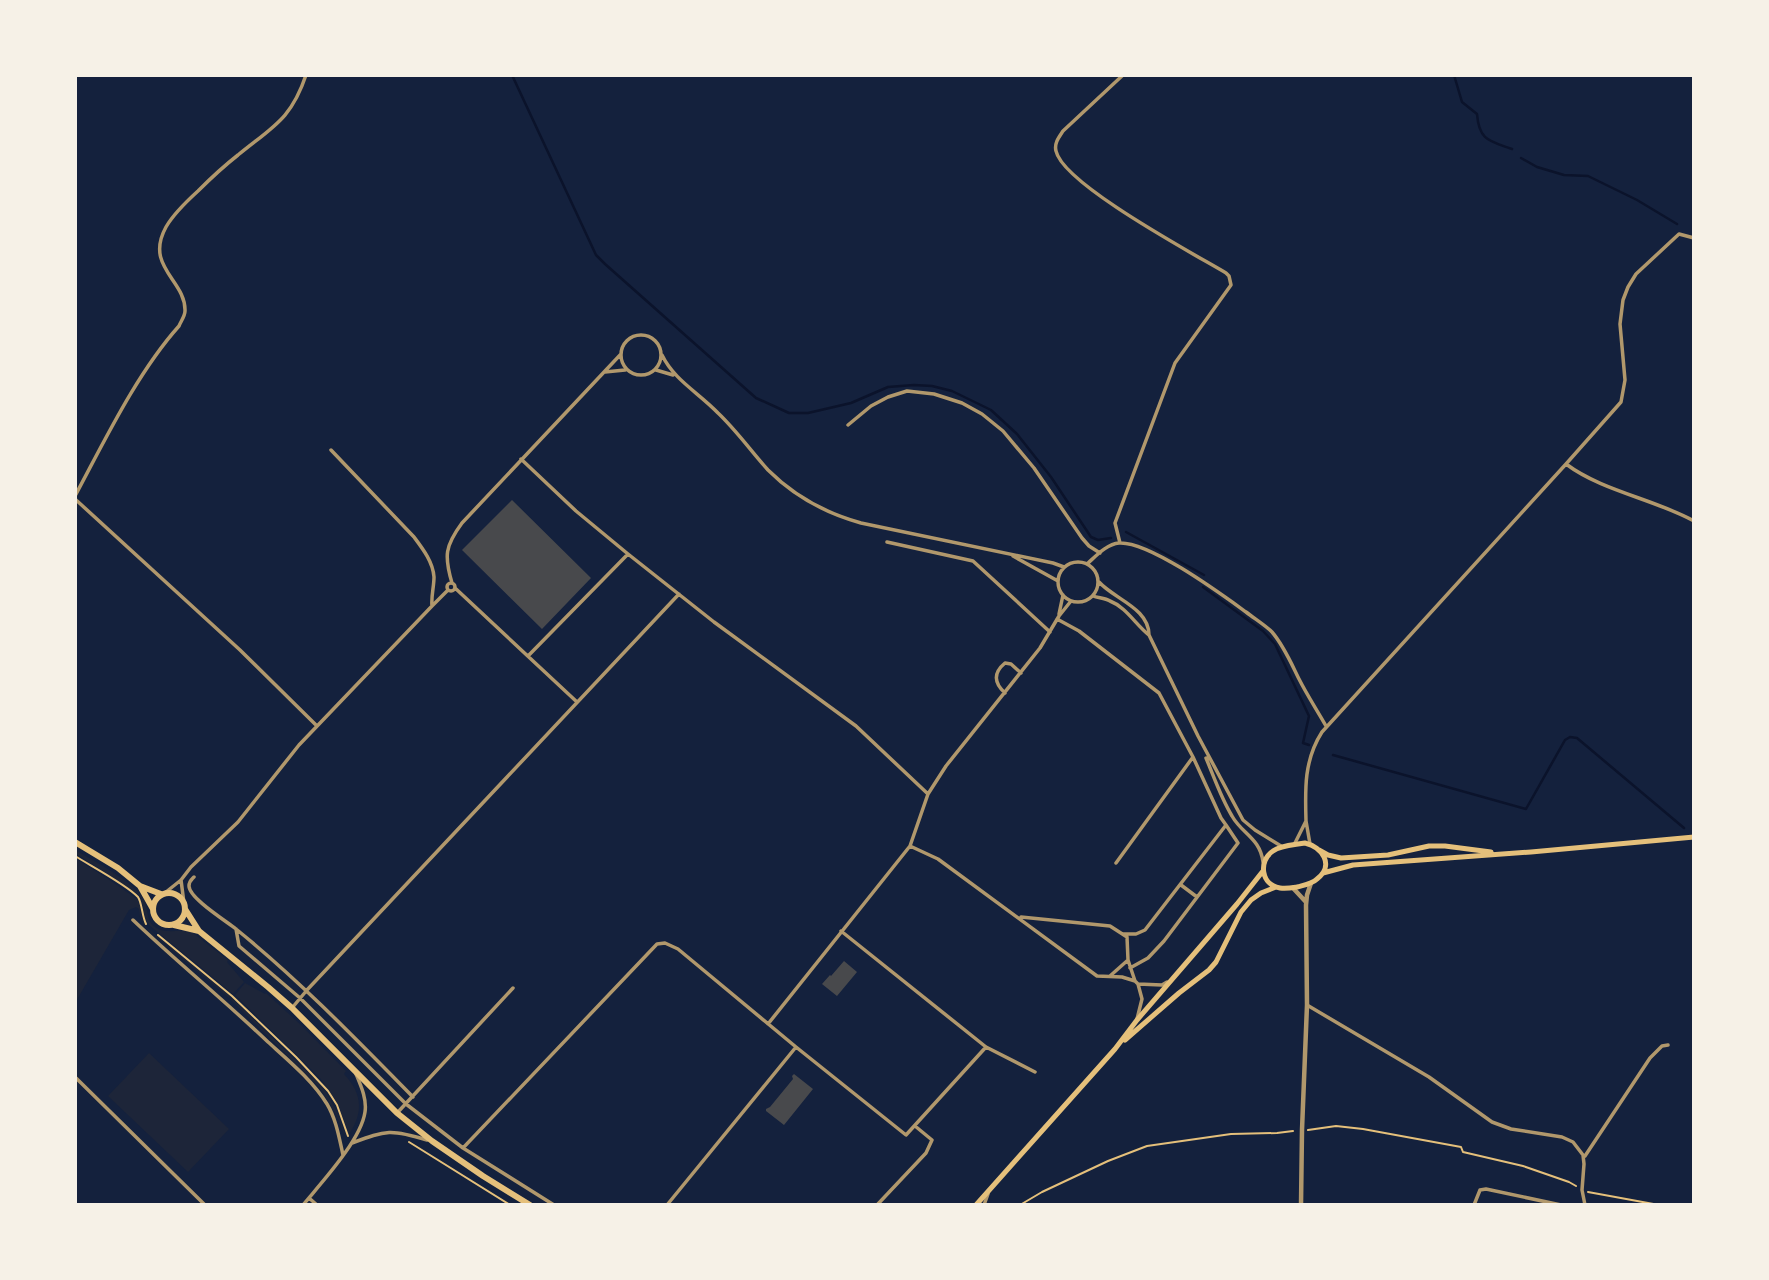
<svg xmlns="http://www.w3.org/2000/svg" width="1769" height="1280" viewBox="0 0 1769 1280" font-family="Ubuntu,sans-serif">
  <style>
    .green { fill: #1d2539 }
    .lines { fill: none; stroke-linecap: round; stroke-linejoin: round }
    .stream { stroke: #0b132b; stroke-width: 2.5 }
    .building { fill: #48494c }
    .path { stroke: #e5c07b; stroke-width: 2 }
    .minor { stroke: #b1986c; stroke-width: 3.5 }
    .tertiary { stroke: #b1986c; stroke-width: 4.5 }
    .secondary { stroke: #e5c07b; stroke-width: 5 }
    .primary { stroke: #e5c07b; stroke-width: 6 }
  </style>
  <rect width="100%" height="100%" fill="#14213d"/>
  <!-- green -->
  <path class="green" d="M75 850C93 860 132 881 143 898 149 907 145 920 155 927 166 935 181 928 193 933L228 960 227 962 244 982 233 994 149 925C142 916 145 905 139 895L75 853Z
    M75 858 108 879 137 899 140 906 141 917 146 927 230 996 229 998 145 927 140 917 139 909 136 907 129 910 75 1003Z
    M245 983 265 994 266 993 301 1025 346 1071 344 1074C362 1093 364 1112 349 1134L338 1104 320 1078 235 995Z
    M232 998 320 1084C333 1101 340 1117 346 1137 342 1132 342 1127 339 1121 333 1109 326 1096 317 1085L231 1000Z
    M149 1053 229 1129 188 1172 108 1096Z"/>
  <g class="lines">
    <!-- stream -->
    <path class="stream" d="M512 75 596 255 605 264 756 398 789 413H808L851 403 888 387 914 385 932 386 952 391 991 410 1017 434 1051 477 1091 537 1098 540 1111 538
      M1454 75 1462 102 1477 114C1479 141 1490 141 1512 149
      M1521 158 1537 167 1564 175 1588 176 1637 200 1677 224
      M1126 532 1204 575
      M1203 587 1263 631 1275 644 1309 716 1303 743 1309 745
      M1333 755 1526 809 1565 740 1570 737 1577 738 1684 828"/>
  </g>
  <!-- building -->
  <path class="building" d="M512 500 591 578 542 629 462 550Z
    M844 961 857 972 837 996 822 984 830 975 831 976Z
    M794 1074 813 1089 784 1125 766 1111V1109L770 1107 793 1079 792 1076Z"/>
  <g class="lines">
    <!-- path -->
    <path class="path" d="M75 856C91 866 127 885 138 897 142 903 142 916 146 924
      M158 935 232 996 296 1057 328 1091 337 1105 348 1136
      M1308 1130 1336 1126 1363 1129 1461 1147 1463 1152 1523 1166 1569 1182 1576 1186
      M409 1142 510 1205
      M1588 1192 1659 1205
      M1020 1205 1042 1192 1108 1161 1147 1146 1231 1134 1277 1133 1293 1131"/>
    <!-- minor -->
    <path class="minor" d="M621 355a20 20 0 1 1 40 0a20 20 0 1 1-40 0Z
      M662 355C674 380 699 393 718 413 736 430 751 451 768 470 795 497 825 513 861 523L1053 563 1064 567
      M656 370 673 375
      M605 372 625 370
      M848 425 871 406 888 397 907 391 934 394 962 403 982 414 1003 431 1034 468 1082 538 1089 546 1100 553
      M521 459 576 511 628 554 714 622 856 726 928 794
      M1566 464C1602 491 1654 499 1694 521
      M75 496C105 440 137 373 179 326 181 321 185 316 185 311 186 280 144 267 166 227 174 213 187 201 198 191 211 178 224 166 238 155 272 127 291 120 306 75
      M75 499 240 650 316 725
      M887 542 973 561 1050 632
      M1120 543 1115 523 1175 363 1231 285 1229 276 1226 273C1194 254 1063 184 1056 151 1054 143 1059 137 1063 131L1123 75
      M1013 556 1058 581
      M1058 582a20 20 0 1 1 40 0a20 20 0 1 1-40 0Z
      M1088 563C1096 556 1107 544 1119 543 1149 541 1221 594 1246 612 1255 619 1265 625 1272 632 1284 646 1291 663 1299 679 1307 695 1317 710 1326 726
      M1099 582C1114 599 1149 608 1149 635L1198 736 1243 820 1255 830 1281 846
      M447 587a4 4 0 1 1 8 0a4 4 0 1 1-8 0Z
      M452 583C444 556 445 546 462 523L621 354
      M455 588 577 702
      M1093 596C1098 598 1105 598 1110 601 1126 607 1136 625 1149 635
      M432 606 448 590
      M1059 614 1063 595
      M1057 619 1079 631 1159 693 1193 757 1116 863
      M528 656 628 554
      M1005 693C994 683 993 673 1005 663L1011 664 1021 673
      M1206 758C1214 777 1221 798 1232 816 1242 834 1260 838 1263 862
      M1306 821C1305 789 1304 760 1322 732L1566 464 1621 402 1625 380 1620 324 1623 300 1628 287 1636 274 1679 234 1694 238
      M1294 845 1306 821 1310 844
      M910 846 938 859 1097 976 1122 977 1135 981
      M194 877C191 880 189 881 189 886 189 898 226 921 236 929 299 980 356 1039 413 1097
      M181 880 184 903
      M1181 885 1197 897
      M166 892 181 880 191 867 238 822 299 745 432 606C431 596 434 587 434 577 433 562 423 549 414 537L331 450
      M1021 917 1110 926 1127 937 1128 960 1135 981 1138 984 1142 999 1137 1019
      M133 920C177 962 224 1000 268 1042 289 1061 312 1080 327 1104 336 1119 339 1137 343 1155
      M236 929 239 946 300 998 406 1104 463 1148 554 1205
      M841 931 986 1047 1035 1072
      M1123 934H1136L1145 930 1226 825 1221 818 1193 757
      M1130 968 1148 958 1164 941 1238 843 1226 825
      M1110 976 1128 960
      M1138 984 1162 985 1167 982
      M1307 1005 1429 1077 1492 1122 1511 1129 1562 1137 1573 1142 1583 1155 1584 1164 1582 1190 1585 1205
      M292 1008 307 990 679 594
      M768 1024 910 846 928 794 946 766 1040 648 1059 616 1071 601
      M75 1077 205 1205
      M398 1112 513 988
      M352 1143C387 1130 391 1129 427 1140
      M463 1148 657 944 665 943 678 949 796 1047 906 1135 986 1047
      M1585 1156 1650 1058 1662 1046 1668 1045
      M309 1198 317 1205
      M303 1205C322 1182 361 1140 365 1112 367 1099 361 1086 356 1074
      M667 1205 796 1047
      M877 1205 926 1153 932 1140 915 1126
      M984 1205 988 1194
      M1474 1205 1480 1190 1486 1189 1561 1205"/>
    <!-- tertiary -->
    <path class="tertiary" d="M1293 888 1305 901
      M1301 1205 1302 1130 1307 1005 1306 905 1307 895 1311 883"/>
    <!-- secondary -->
    <path class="secondary" d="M1305 843C1322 847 1335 865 1317 879 1312 884 1304 885 1297 887 1291 888 1286 889 1280 888 1261 885 1258 861 1273 851 1281 845 1294 845 1305 843Z
      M1319 850 1328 855 1341 858 1388 855 1429 846H1445L1491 852
      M1323 873 1353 865 1531 852 1694 837
      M1125 1040 1179 993 1209 970 1216 962 1241 912 1251 900 1261 893 1276 887
      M976 1205 1115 1049 1137 1020 1237 904 1263 871"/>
    <!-- primary -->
    <path class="primary" d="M75 842 118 868 140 886 161 894
      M140 886 153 909
      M153 909a16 16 0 1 1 32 0a16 16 0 1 1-32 0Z
      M185 909 199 931 268 987 292 1008 397 1113 432 1141 483 1176 530 1205
      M174 925 199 931"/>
  </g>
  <!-- border -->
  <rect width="1769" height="1280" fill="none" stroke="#f6f1e7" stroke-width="154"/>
</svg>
